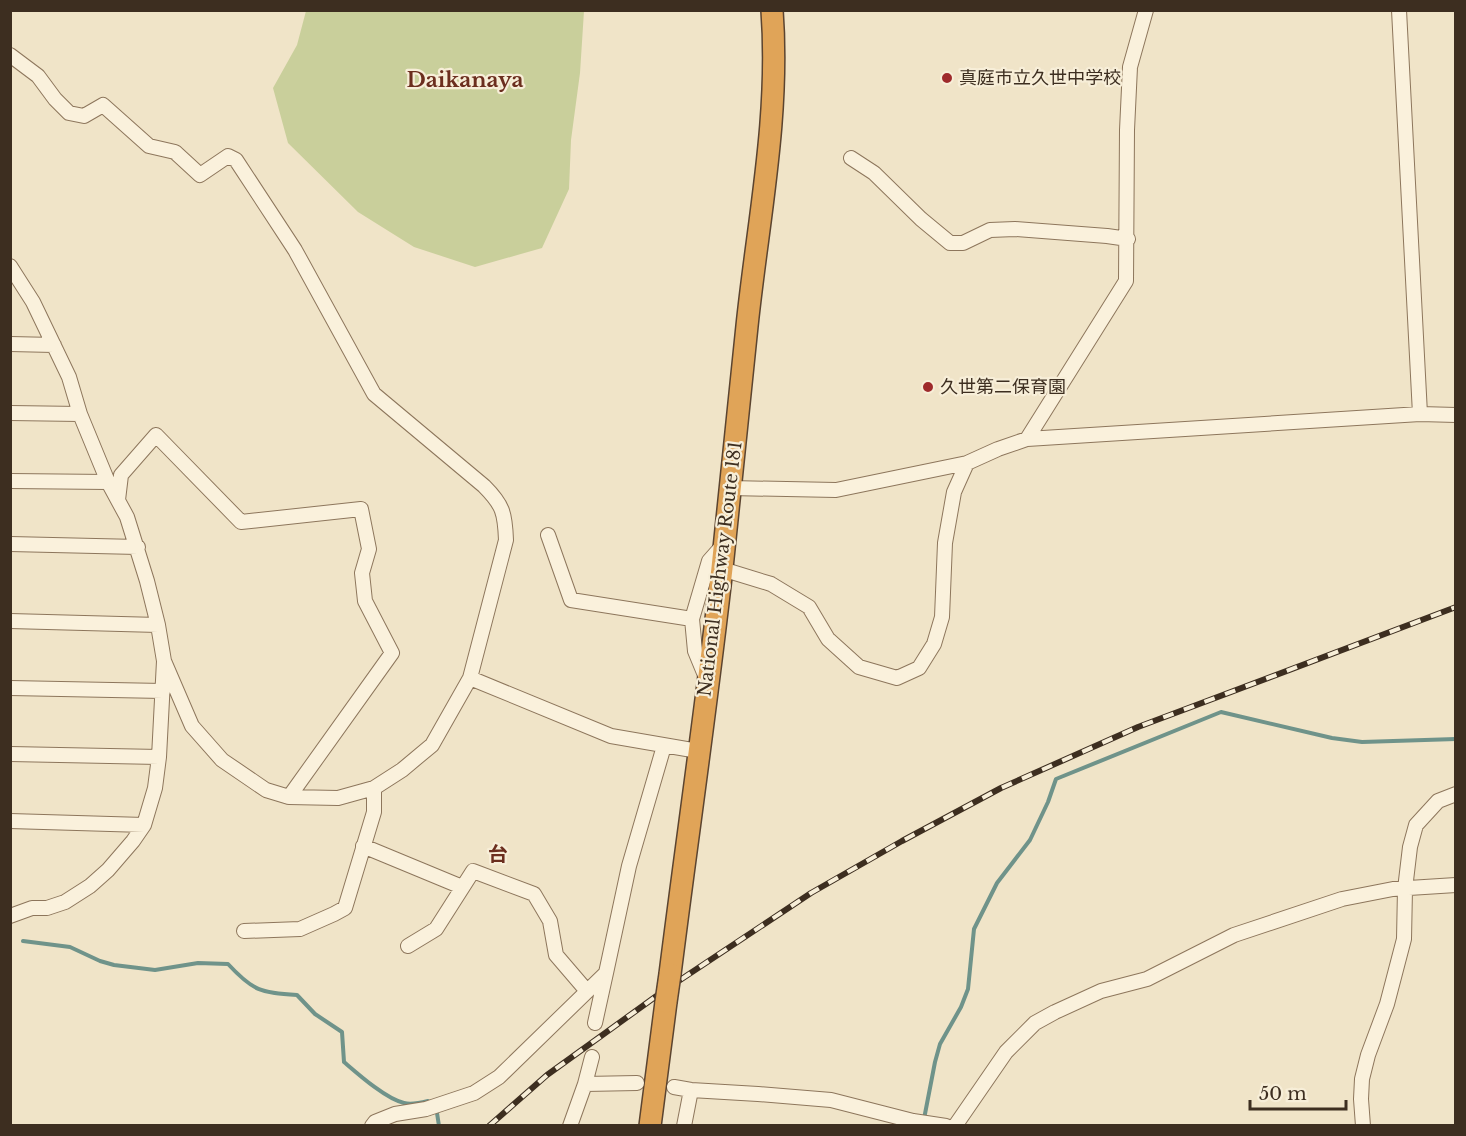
<svg xmlns="http://www.w3.org/2000/svg" width="1466" height="1136" viewBox="0 0 1466 1136" font-family="'Libre Baskerville','Noto Sans JP',serif">
  <style>
    .green { fill: #c9cf9b }
    .lines { fill: none; stroke-linecap: round; stroke-linejoin: round }
    .stream { stroke: #6f938a; stroke-width: 4 }
    .minor-casing { stroke: #8d765c; stroke-width: 16 }
    .highway-casing { stroke: #5b4430; stroke-width: 24 }
    .minor { stroke: #faf1dc; stroke-width: 14 }
    .highway { stroke: #e0a458; stroke-width: 21 }
    .rail-casing { stroke: #3d2e20; stroke-width: 6 }
    .rail { stroke: #f7eed8; stroke-width: 4; stroke-dasharray: 11; stroke-linecap: butt }
    .highway-bridge-casing { stroke: #5b4430; stroke-width: 24; stroke-linecap: butt }
    .highway-bridge { stroke: #e0a458; stroke-width: 21 }
    .poi-dot { fill: #9e2a2b; stroke: #f7eed8; stroke-width: 2 }
    .labels { text-anchor: middle; dominant-baseline: central; stroke-width: 4.5; stroke-linejoin: round; paint-order: stroke }
    .poi-label { font-size: 18px; fill: #3d2e20; stroke: #f7eed8; text-anchor: start }
    .street-label { font-size: 18px; fill: #3d2e20; stroke: #f7eed8 }
    .neighbourhood-label { font-size: 20px; font-weight: bold; fill: #6b2e1e; stroke: #f7eed8 }
    .quarter-label { font-size: 21px; font-weight: bold; fill: #6b2e1e; stroke: #f7eed8 }
  </style>
  <rect width="100%" height="100%" fill="#f0e4c8"/>
  <!-- green -->
  <path class="green" d="M306 11H584L580 73 571 140 569 189 542 248 475 267 414 247 358 212 288 143 273 88 297 45Z"/>
  <g class="lines">
    <!-- stream -->
    <path class="stream" d="M23 941 70 947 100 961 114 965 155 970 198 963 228 964C253 991 261 993 297 995L315 1014 342 1032 344 1062C358 1074 386 1099 404 1103 411 1105 420 1103 428 1101
      M437 1113 439 1126
      M924 1119 935 1062 940 1044 961 1007 968 989 974 929 997 883 1030 840 1048 802 1056 779 1221 712 1332 738 1362 742 1456 739"/>
    <defs>
      <path id="minor" d="M1399 10 1420 414
        M10 55 38 76 55 99 69 113 84 116 103 105 149 146 175 152 200 175 228 156 236 160 295 250 374 394 484 486C503 505 505 513 506 540L470 678 432 745 402 770 374 788 338 798 289 797 266 790 222 760 192 726 164 661
        M851 158 874 173 921 219 950 243H963L990 230 1015 229 1107 236 1128 239
        M10 266 33 302 69 377 80 414 108 482 127 517 147 581 158 625 164 661 159 757 155 788 144 825 133 841 108 870 90 886 65 902 47 908H32L10 916
        M10 344 54 345
        M10 413 80 414
        M1027 439 1126 281 1127 130 1130 67 1146 10
        M10 481 108 482
        M730 488 836 490 967 463 998 449 1027 439 1420 414 1456 415
        M118 500 121 475 156 435 241 522 361 509 369 549 362 573 365 601 392 653 289 797
        M548 535 571 600 692 619
        M10 544 138 547
        M722 569 771 584 809 607 828 639 859 667 897 678 919 668 934 644 942 617 945 543 954 492 967 463
        M10 621 158 625
        M470 678 611 736 698 751
        M707 680 695 651 692 619 709 561 724 544
        M10 688 163 691
        M10 754 159 757
        M10 821 144 825
        M363 846 462 887
        M244 931 300 929 334 914 345 908 374 812V788
        M408 946 436 929 473 871 534 894 550 921 556 955 586 990
        M595 1023 606 973
        M585 1084 592 1057
        M674 1087 691 1090 758 1094 831 1100 913 1121 946 1126
        M372 1126 375 1122 395 1114 426 1109 474 1093 499 1077 606 973 629 866 664 746
        M570 1126 585 1084 637 1083
        M684 1126 691 1090
        M955 1126 1006 1052 1035 1023 1055 1012 1101 991 1147 979 1234 935 1342 899 1393 889 1456 885
        M1363 1126 1361 1099 1362 1079 1368 1055 1387 1004 1404 939 1405 889 1410 847 1416 825 1438 801 1456 794"/>
      <path id="highway" d="M670 974C687 839 707 703 722 568 731 487 739 406 747 326 758 220 780 118 772 10
        M650 1126 666 1002"/>
    </defs>
    <!-- minor casing -->
    <use href="#minor" class="minor-casing"/>
    <!-- highway casing -->
    <use href="#highway" class="highway-casing"/>
    <!-- minor -->
    <use href="#minor" class="minor"/>
    <!-- highway -->
    <use href="#highway" class="highway"/>
    <defs>
      <path id="rail" d="M489 1126 547 1075 662 992 811 893 902 841 1001 788 1138 727 1456 607"/>
    </defs>
    <!-- rail casing -->
    <use href="#rail" class="rail-casing"/>
    <!-- rail -->
    <use href="#rail" class="rail"/>
    <defs>
      <path id="highway-bridge" d="M666 1002 670 974"/>
    </defs>
    <!-- highway-bridge casing -->
    <use href="#highway-bridge" class="highway-bridge-casing"/>
    <!-- highway-bridge -->
    <use href="#highway-bridge" class="highway-bridge"/>
  </g>
  <!-- markers -->
  <g class="poi-dot">
    <circle cx="947" cy="78" r="6"/>
    <circle cx="928" cy="387" r="6"/>
  </g>
  <g class="labels">
    <!-- poi labels -->
    <g class="poi-label">
      <text x="959" y="78">真庭市立久世中学校</text>
      <text x="940" y="387">久世第二保育園</text>
    </g>
    <!-- street labels -->
    <g class="street-label">
      <text transform="translate(720 569) rotate(-83)">National Highway Route 181</text>
    </g>
    <!-- neighbourhood labels -->
    <g class="neighbourhood-label">
      <text x="498" y="854">台</text>
    </g>
    <!-- quarter labels -->
    <g class="quarter-label">
      <text x="465" y="80">Daikanaya</text>
    </g>
  </g>
  <!-- border -->
  <rect width="1466" height="1136" fill="none" stroke="#3d2e20" stroke-width="24"/>
  <!-- scale -->
  <path d="M1250 1100v9h96v-9" fill="none" stroke="#3d2e20" stroke-width="3"/>
  <text x="1259" y="1100" font-size="18" fill="#3d2e20" stroke="#f7eed8" stroke-width="4.5" paint-order="stroke">50 m</text>
</svg>
